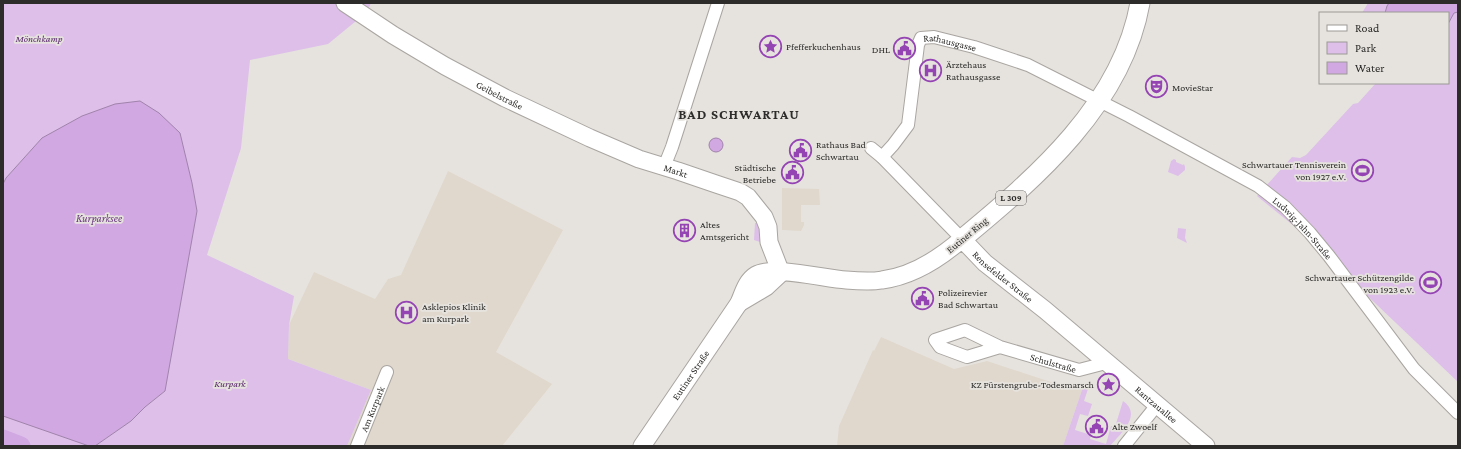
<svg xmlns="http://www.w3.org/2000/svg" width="1461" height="449" viewBox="0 0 1461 449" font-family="'Crimson Pro',serif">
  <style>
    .built { fill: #e0d8cd }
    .green { fill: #ddbfea }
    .water { fill: #d1a8e2; stroke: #a083ab }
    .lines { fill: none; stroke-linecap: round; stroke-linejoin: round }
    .river { stroke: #d1a8e2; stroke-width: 19 }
    .street-casing { stroke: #a9a5a1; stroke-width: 14 }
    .secondary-casing { stroke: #a9a5a1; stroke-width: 19 }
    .primary-casing { stroke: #a9a5a1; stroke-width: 21 }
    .street { stroke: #fff; stroke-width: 12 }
    .secondary { stroke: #fff; stroke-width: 17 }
    .primary { stroke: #fff; stroke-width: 19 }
    .labels { text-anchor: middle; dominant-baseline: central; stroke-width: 3.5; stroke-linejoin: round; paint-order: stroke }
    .shield { fill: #e6e3de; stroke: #646360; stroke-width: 1 }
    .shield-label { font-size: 9px; font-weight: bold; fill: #2d2c2a }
    .park-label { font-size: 10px; font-style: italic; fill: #58276b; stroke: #e6e3de }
    .street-label { font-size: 10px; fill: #2d2c2a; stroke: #e6e3de }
    .poi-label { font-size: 10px; fill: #2d2c2a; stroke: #e6e3de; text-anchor: start }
    .water-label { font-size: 11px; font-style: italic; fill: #68377c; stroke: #e6e3de }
    .district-label { font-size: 14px; font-weight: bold; letter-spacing: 1px; fill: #2d2c2a; stroke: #e6e3de }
  </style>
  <rect width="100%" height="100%" fill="#e6e3de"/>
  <!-- built -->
  <path class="built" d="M448 171 563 230 496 352 552 384 502 446H347L371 390 288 359 289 325 314 272 375 299 388 279 401 275Z
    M782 188 819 189 820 205H801V222H804V225L801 231 782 230Z
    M881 337 954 369 987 361 1060 385 1076 384 1083 387 1063 446H837L839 426 873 350 874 351Z"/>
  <!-- green -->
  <path class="green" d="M3 3H371L367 12 328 44 250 60 241 148 207 255 294 296 289 325 288 359 371 390 347 446H95L131 421 145 407 165 391 42 138 6 178 3 184Z
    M1368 3H1389L1387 6 1385 13H1362Z
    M1458 12V382L1294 226 1257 196 1292 157 1300 158 1306 155 1353 104 1358 103 1376 83H1448V24L1454 13Z
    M1174 159 1176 160V162L1183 165 1184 164 1185 167V170L1178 176 1168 172 1171 161Z
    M755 223H757L760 228 763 243 754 240Z
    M1178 228 1186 229 1185 238 1187 243 1177 238Z
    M1083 387 1088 389 1084 401 1092 404 1088 416 1080 414 1075 430 1091 435 1090 439 1106 444 1111 426 1115 427 1123 401C1143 415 1120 434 1110 446H1063Z
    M3 409 94 446H3Z"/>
  <!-- water -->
  <path class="water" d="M1389 3H1458V12L1454 13 1448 24V13H1385L1387 6Z
    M140 101 159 113 180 133 192 183 197 211 165 391 145 407 131 421 95 446H89L3 416V184L6 178 42 138 82 116 115 104Z
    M709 145a7 7 0 1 1 14 0a7 7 0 1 1-14 0Z"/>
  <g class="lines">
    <!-- river -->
    <path class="river" d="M3 439 21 446"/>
    <defs>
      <g id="street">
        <path d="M871 148 882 157 962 239"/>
        <path id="s1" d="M882 157 893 145 908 125 918 45 921 38 934 37 974 47 1028 65 1129 116 1258 186 1285 207 1310 233 1329 256 1414 369 1458 413"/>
        <path d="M664 167 672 147 718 3"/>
        <path id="s2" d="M1000 347 967 357 940 347 935 340 965 330 1000 347 1079 370 1106 363"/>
        <path id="s3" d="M357 446 387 372"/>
        <path d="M1124 446 1157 405"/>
      </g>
      <g id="secondary">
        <path id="s4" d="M345 3 393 35 445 66 505 98 590 138 639 159 678 171 716 184 740 192 748 197 764 217 768 227 769 242 781 273"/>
        <path d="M739 303 766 287 781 273"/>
        <path id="s5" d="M642 446 739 303C743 294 746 281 756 275 772 265 826 279 846 280 857 281 871 282 882 280 913 276 939 259 962 239L985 263 1045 310 1206 446"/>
      </g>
      <path id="primary" d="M962 239C1037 177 1122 104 1140 3"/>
    </defs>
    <!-- street casing -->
    <use href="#street" class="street-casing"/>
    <!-- secondary casing -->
    <use href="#secondary" class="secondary-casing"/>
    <!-- primary casing -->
    <use href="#primary" class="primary-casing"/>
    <!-- street -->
    <use href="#street" class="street"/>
    <!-- secondary -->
    <use href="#secondary" class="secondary"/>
    <!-- primary -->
    <use href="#primary" class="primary"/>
  </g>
  <!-- icons -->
  <defs>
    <symbol id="sight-ring" viewBox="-11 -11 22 22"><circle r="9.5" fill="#e6e3de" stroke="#9544b4" stroke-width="1.5"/><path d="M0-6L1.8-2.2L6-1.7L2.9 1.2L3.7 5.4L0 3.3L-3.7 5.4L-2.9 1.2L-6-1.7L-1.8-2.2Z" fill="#9544b4"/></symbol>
    <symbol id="civic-ring" viewBox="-11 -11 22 22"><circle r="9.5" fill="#e6e3de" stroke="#9544b4" stroke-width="1.5"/><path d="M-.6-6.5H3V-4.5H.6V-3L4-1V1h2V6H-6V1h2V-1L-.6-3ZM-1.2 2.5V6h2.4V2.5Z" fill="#9544b4"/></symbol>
    <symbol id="hospital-ring" viewBox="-11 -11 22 22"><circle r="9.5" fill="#e6e3de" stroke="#9544b4" stroke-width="1.5"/><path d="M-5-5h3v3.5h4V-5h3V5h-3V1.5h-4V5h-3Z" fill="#9544b4"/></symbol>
    <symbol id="theatre-ring" viewBox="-11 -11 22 22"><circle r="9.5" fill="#e6e3de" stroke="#9544b4" stroke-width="1.5"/><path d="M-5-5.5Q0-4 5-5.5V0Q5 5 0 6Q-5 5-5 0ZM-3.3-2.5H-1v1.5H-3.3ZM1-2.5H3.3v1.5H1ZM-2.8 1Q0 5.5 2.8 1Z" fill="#9544b4"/></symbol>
    <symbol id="stadium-ring" viewBox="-11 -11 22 22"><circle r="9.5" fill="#e6e3de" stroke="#9544b4" stroke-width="1.5"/><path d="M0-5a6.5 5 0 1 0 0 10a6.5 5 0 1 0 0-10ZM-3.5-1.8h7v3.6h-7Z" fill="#9544b4"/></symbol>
    <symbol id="building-ring" viewBox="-11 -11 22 22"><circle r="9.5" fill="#e6e3de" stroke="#9544b4" stroke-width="1.5"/><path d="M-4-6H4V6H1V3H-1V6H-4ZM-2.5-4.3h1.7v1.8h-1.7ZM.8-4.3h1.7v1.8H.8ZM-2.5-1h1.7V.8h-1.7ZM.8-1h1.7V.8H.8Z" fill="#9544b4"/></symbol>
  </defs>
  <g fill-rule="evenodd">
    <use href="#sight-ring" x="758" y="34" width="25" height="25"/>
    <use href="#civic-ring" x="892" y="36" width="25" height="25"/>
    <use href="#hospital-ring" x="918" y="58" width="25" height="25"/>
    <use href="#theatre-ring" x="1144" y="74" width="25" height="25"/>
    <use href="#civic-ring" x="788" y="138" width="25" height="25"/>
    <use href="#stadium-ring" x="1350" y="158" width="25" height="25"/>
    <use href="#civic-ring" x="780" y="160" width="25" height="25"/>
    <use href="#building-ring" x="672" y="218" width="25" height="25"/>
    <use href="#stadium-ring" x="1418" y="270" width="25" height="25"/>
    <use href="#civic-ring" x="910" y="286" width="25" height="25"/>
    <use href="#hospital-ring" x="394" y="300" width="25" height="25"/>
    <use href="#sight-ring" x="1096" y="372" width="25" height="25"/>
    <use href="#civic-ring" x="1084" y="414" width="25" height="25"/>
  </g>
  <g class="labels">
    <!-- shield labels -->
    <rect class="shield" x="996" y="191" width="30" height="14" rx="3"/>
    <g class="shield-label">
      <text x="1011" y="198">L 309</text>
    </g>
    <!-- park labels -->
    <g class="park-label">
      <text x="39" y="38">Mönchkamp</text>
      <text x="230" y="383">Kurpark</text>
    </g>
    <!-- street labels -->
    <g class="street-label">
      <text stroke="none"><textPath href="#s1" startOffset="159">Rathausgasse</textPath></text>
      <text stroke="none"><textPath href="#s4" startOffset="180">Geibelstraße</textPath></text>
      <text stroke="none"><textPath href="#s4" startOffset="372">Markt</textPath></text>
      <text stroke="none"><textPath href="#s1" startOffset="562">Ludwig-Jahn-Straße</textPath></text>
      <text transform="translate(967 235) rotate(-40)">Eutiner Ring</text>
      <text stroke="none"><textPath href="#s5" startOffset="480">Rensefelder Straße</textPath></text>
      <text stroke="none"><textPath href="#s2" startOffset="198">Schulstraße</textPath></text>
      <text stroke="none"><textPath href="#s5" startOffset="86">Eutiner Straße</textPath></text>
      <text stroke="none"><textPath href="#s5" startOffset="680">Rantzauallee</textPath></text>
      <text stroke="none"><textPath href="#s3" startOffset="40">Am Kurpark</textPath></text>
    </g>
    <!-- poi labels -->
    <g class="poi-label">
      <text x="786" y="46">Pfefferkuchenhaus</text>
      <text x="890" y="49" text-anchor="end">DHL</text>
      <text x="946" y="64">Ärztehaus<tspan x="946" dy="12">Rathausgasse</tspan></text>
      <text x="1172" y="87">MovieStar</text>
      <text x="816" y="144">Rathaus Bad<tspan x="816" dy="12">Schwartau</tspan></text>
      <text x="1346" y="164" text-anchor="end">Schwartauer Tennisverein<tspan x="1346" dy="12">von 1927 e.V.</tspan></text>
      <text x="776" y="167" text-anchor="end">Städtische<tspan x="776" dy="12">Betriebe</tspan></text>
      <text x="700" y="224">Altes<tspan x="700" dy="12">Amtsgericht</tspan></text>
      <text x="1414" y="277" text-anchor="end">Schwartauer Schützengilde<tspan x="1414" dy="12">von 1923 e.V.</tspan></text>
      <text x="938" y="292">Polizeirevier<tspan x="938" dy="12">Bad Schwartau</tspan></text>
      <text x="422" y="306">Asklepios Klinik<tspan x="422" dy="12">am Kurpark</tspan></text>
      <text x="1094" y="384" text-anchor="end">KZ Fürstengrube-Todesmarsch</text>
      <text x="1112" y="426">Alte Zwoelf</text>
    </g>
    <!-- water labels -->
    <g class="water-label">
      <text x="99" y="218">Kurparksee</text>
    </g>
    <!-- district labels -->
    <g class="district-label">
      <text x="739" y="114">BAD SCHWARTAU</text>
    </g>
  </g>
  <!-- border -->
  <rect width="1461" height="449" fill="none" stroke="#2d2c2a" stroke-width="8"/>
  <!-- legend -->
  <rect x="1319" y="12" width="130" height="72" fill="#e6e3de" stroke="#9c9a96"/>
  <rect x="1327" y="25" width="20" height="6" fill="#ffffff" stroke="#9c9a96"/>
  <text x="1355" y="32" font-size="12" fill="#2d2c2a">Road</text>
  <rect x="1327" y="42" width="20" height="12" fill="#ddbfea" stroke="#9c9a96"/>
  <text x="1355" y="52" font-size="12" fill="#2d2c2a">Park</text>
  <rect x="1327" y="62" width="20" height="12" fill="#d1a8e2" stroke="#9c9a96"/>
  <text x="1355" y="72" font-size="12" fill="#2d2c2a">Water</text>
</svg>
